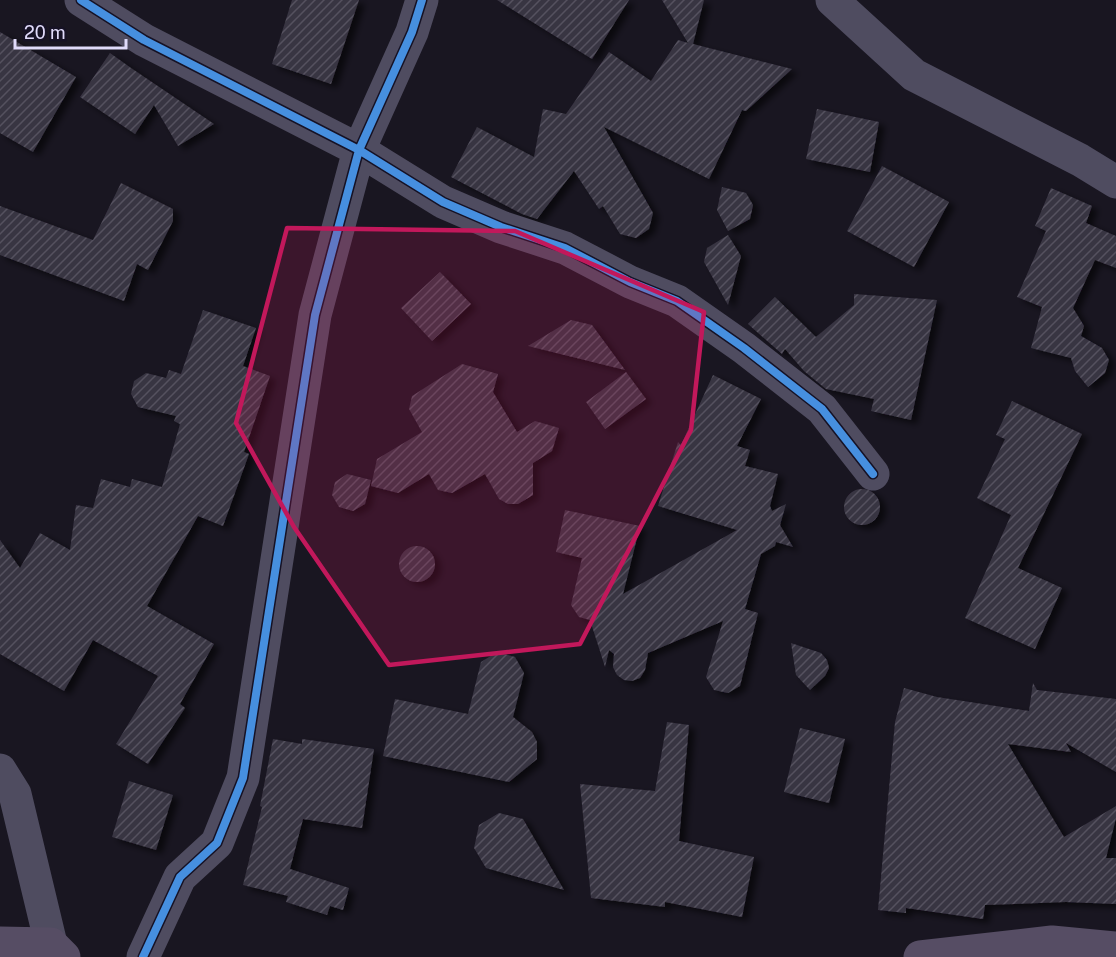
<svg xmlns="http://www.w3.org/2000/svg" width="1116" height="957" viewBox="0 0 1116 957" font-family="'Public Sans',sans-serif">
  <style>
    .building { fill: url(#building-hatch); filter: url(#shadow) }
    .lines { fill: none; stroke-linecap: round; stroke-linejoin: round }
    .minor { stroke: #4f4c60; stroke-width: 33 }
    .major { stroke: #564d64; stroke-width: 33 }
    .cycleway-casing { stroke: #161225; stroke-width: 11 }
    .cycleway { stroke: #468fdf; stroke-width: 8 }
    .marked { fill: #c2185b; fill-opacity: 0.2; stroke: #c2185b; stroke-width: 4.5; stroke-linejoin: round }
  </style>
  <defs>
    <pattern id="building-hatch" width="6" height="6" patternUnits="userSpaceOnUse" patternTransform="scale(1.5)"><rect width="6" height="6" fill="#383442"/><path d="M-1 1l2-2M0 6l6-6M5 7l2-2" fill="none" stroke="#54515e"/></pattern>
    <filter id="shadow"><feDropShadow dx="6" dy="4" stdDeviation="3" flood-color="#0009"/></filter>
  </defs>
  <rect width="100%" height="100%" fill="#191621"/>
  <!-- building -->
  <path class="building" d="M292 0H359L331 84 272 64Z
    M497 0H629L592 59Z
    M662 0H704L693 44 792 69 746 111 742 110 709 179 604 127 653 213 649 229 636 238 620 234 603 206 599 209 574 171 537 219 522 214 451 177 477 127 534 157 543 109 566 114 609 52 651 81 678 40 688 43Z
    M0 32 76 77 33 152 0 133Z
    M110 53 131 68 214 124 178 146 154 105 135 134 80 97Z
    M817 109 879 122 870 172 806 159Z
    M882 166 949 202 914 267 847 231Z
    M121 183 173 209V221L148 270 137 264 124 301 0 255V206L93 240Z
    M722 187 746 193 753 205 750 219 728 231 717 210Z
    M1051 188 1092 206 1086 223 1116 236V268L1095 260 1073 308 1084 326 1081 336 1102 348 1109 360 1105 373 1088 387 1075 371 1071 358 1031 348 1042 307 1017 297 1046 231 1035 226Z
    M728 235 741 256 728 305 704 262 707 248Z
    M440 272 471 304 432 341 401 308Z
    M854 294 937 300 911 420 871 411 874 399 826 389 804 371 785 349 782 354 748 324 775 297 816 337 854 305Z
    M203 310 256 328 243 366 270 376 244 452 249 454 223 526 198 516 147 606 214 644 180 704 185 708 148 764 116 744 158 676 93 640 64 691 0 654V540L20 568 40 533 70 550 76 505 93 508 101 479 130 487 132 479 162 487 180 424 174 421 176 416 138 407 131 394 134 381 146 373 166 378 169 370 181 374Z
    M571 320 592 325 625 370 528 346Z
    M462 364 498 374 493 392 517 432 535 421 559 428 552 451 533 463V495L518 504H508L499 499 485 474 452 493 438 490 429 474 398 493 371 486 377 459 422 432 409 409 412 396Z
    M626 372 646 399 605 429 586 402Z
    M713 375 761 399 737 446 750 450 745 466 778 474 770 506 772 511 786 504 780 525 793 547 776 542 775 546 761 554 745 609 758 613 740 686 728 693 714 690 706 677 723 621 648 653 645 670 640 678 632 681 624 680 617 675 613 667 614 654 609 650 605 667 590 620 579 617 571 605 582 558 556 552 565 510 640 526 623 594 737 530 658 506 678 442 681 445Z
    M1012 401 1082 434 1018 568 1062 588 1035 649 965 618 1011 515 977 498 1005 439 996 435Z
    M347 474 371 480 365 504 353 511 339 507 332 495 335 482Z
    M844 507a18 18 0 1 1 36 0a18 18 0 1 1-36 0Z
    M399 564a18 18 0 1 1 36 0a18 18 0 1 1-36 0Z
    M791 643 821 653 827 660 829 668 825 676 810 690 796 675Z
    M497 652 515 657 524 673 513 717 532 732 537 742V759L509 782 383 756 395 699 468 714 481 662Z
    M1033 683 1037 690 1116 699V772L1066 743 1071 752 1008 744 1064 837 1116 806V818L1106 858H1116V904L1066 902 985 905 983 919 906 908V913L878 910 895 722 904 688 937 697 1029 711Z
    M667 722 689 725 679 841 754 857 742 917 665 902V907L591 898 580 784 655 791Z
    M800 728 845 739 829 803 784 792Z
    M273 739 302 744V739L374 749 362 828 303 819 290 869 349 888 343 910 330 906 327 915 286 902 288 896 243 885 262 807 260 806Z
    M129 781 173 795 156 850 112 837Z
    M499 813 523 819 564 890 486 868 474 848 479 825Z"/>
  <g class="lines">
    <!-- minor -->
    <path class="minor" d="M81 0 144 40 359 150 443 202 501 227 565 248 630 282 677 301 744 348 822 409 873 474
      M832 0 914 75 1080 160 1116 182
      M0 770 15 794 51 944
      M143 957 180 877 217 843 243 778 315 315 359 150 412 32 422 0"/>
    <!-- major -->
    <path class="major" d="M0 943 51 944 64 957
      M920 957 1052 942 1116 948"/>
    <defs>
      <path id="cycleway" d="M81 0 144 40 359 150 443 202 501 227 565 248 630 282 677 301 744 348 822 409 873 474
        M143 957 180 877 217 843 243 778 315 315 359 150 412 32 422 0"/>
    </defs>
    <!-- cycleway casing -->
    <use href="#cycleway" class="cycleway-casing"/>
    <!-- cycleway -->
    <use href="#cycleway" class="cycleway"/>
  </g>
  <!-- marked area -->
  <path class="marked" d="M287 228 515 231 704 312 691 430 580 644 389 665 294 527 236 423Z"/>
  <!-- scale -->
  <path d="M15 39v9h111v-9" fill="none" stroke="#e0dbfa" stroke-width="3"/>
  <text x="24" y="39" font-size="18" fill="#e0dbfa" stroke="#161225" stroke-width="4.5" paint-order="stroke">20 m</text>
</svg>
